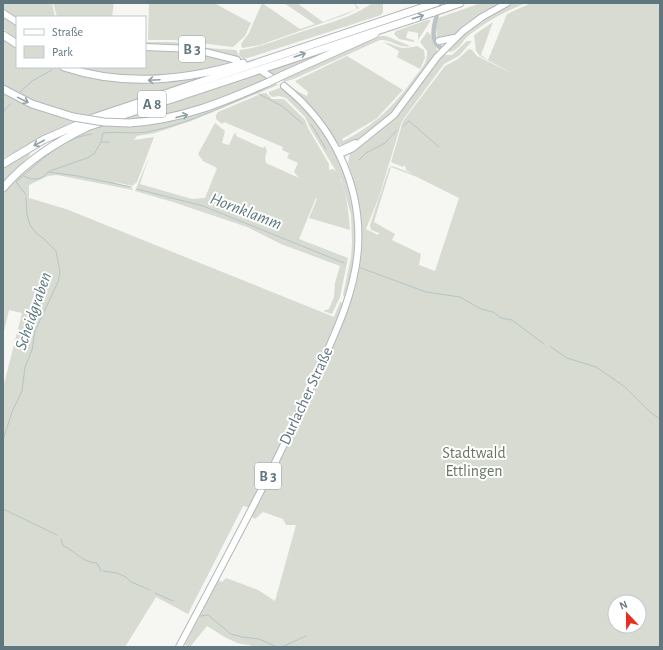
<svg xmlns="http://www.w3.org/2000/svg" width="663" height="650" viewBox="0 0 663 650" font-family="'Alegreya Sans',sans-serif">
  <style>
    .green { fill: #d7dbd2; fill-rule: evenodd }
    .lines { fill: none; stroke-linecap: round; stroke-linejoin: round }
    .stream { stroke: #b4c5c6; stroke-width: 1 }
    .major-casing { stroke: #b2b8bb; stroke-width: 8 }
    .highway-casing { stroke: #b2b7b9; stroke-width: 9 }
    .minor { stroke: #bcc3c5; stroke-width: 4.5 }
    .major { stroke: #fff; stroke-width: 6 }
    .highway { stroke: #fff; stroke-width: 7 }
    .highway-bridge-casing { stroke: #b2b7b9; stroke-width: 9; stroke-linecap: butt }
    .highway-bridge { stroke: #fff; stroke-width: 7 }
    .oneway { stroke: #90a0a5 }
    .labels { text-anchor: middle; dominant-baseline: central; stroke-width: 4; stroke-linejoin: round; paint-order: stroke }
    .shield { fill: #fff; stroke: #90a0a5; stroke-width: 1 }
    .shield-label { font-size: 15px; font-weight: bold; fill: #60777f }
    .street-label { font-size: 16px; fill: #60777f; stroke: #fff }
    .park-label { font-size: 16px; fill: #67775f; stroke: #fff }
    .water-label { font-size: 17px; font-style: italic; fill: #5b777a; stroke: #fff }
  </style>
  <rect width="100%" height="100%" fill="#f6f6f3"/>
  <!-- green -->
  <path class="green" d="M3 3H52L55 17H17V20L3 11Z
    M53 3H114L112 17H57Z
    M149 3H214L251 23 245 36 233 47 174 40H148Z
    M262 3 300 29 315 24 284 3H297L323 22 357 9 354 3 359 8 345 15 260 45 242 48 241 44 249 33Z
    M372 3H383V12L381 15 251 57 243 59 239 55 240 50C259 48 277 40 295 34 320 25 351 19 372 3Z
    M481 3H503L446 40 437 37 436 27 438 18Z
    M512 3H526C506 11 484 23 467 37 462 42 457 52 449 52L448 50 468 29Z
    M531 3H660V647H252L250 645C234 645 220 634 207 626L190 647 185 645 218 580 222 582 226 578 258 590 275 601 296 525H286L283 519 263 512 255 519 251 516 254 509 243 506 188 614 156 597 125 647H3V388L22 313 9 310 3 336V193L16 179 53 149 83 133 103 124 136 126 178 120 213 109 275 83 278 85 191 121 155 133 137 136 134 140 154 137 137 182 132 186 111 181 132 188 133 190 57 175 48 176 29 185V198L66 209 334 317 340 302 344 303 359 262 353 178 348 163 350 153 374 134 443 55H452L467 41H472L459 56 444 64 402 121 379 197 366 229 378 235 379 233 371 230 370 225 389 168 392 166 414 174 406 170 405 165 403 167 391 162 403 121 445 66 458 59 469 49 472 50 477 56 515 75 480 56 476 51 474 35 493 22 481 55 488 60 507 14ZM391 167 417 177 459 198 435 271 419 265 421 254 392 240 395 234 374 222ZM615 602H639V626H615Z
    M3 15 17 24V39L3 29Z
    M427 20H431L418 40V33L408 31 406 38 414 40V42L399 39 394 34 396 31Z
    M427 32C432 33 438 48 437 54 409 92 388 127 343 146L337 144 318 116 295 93V91L287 86 307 96 308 92 295 81 347 56 403 90 376 119 342 139 343 141C374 126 394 106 414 78 421 70 428 62 427 51L420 42Z
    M381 36H386L410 46C399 49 391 39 380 40L296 78 284 82 282 80Z
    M3 38 17 47V67H57L99 79 209 75 87 117 65 112 27 98 3 86Z
    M145 42H174L208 48 236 50 240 58 196 47 145 46Z
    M383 42C399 45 397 51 417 46L424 50 425 58 420 69 397 57 399 51Z
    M343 45 275 75 267 70Z
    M145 49 189 50 233 61C182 77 129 81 78 67H145Z
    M260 73 268 78C227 103 167 121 118 120Z
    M282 87C335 129 360 192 355 259 354 272 349 285 345 298L343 295 351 257 352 242 351 215 342 181 310 128 305 117 286 98 279 96 272 97 269 94V92Z
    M3 93 49 114 76 120 3 158Z
    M263 93H266L272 99H284L305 120 308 128 329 164V170L333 169C346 177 349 216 350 230L309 218 317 199 316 198 299 239 348 258 340 297 332 314 323 311 329 309 334 297 335 283 340 266 281 244 247 227 173 202 135 191 149 157 140 184 192 199 205 198 217 168 203 161 198 154 215 123 225 131 222 143 229 145 234 134 236 133V136L263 148 265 146 267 151 265 158 266 163 299 178 294 172 298 163 287 158 289 153 282 150 283 147 224 122 222 124 216 119V115L218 112Z
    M31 151 29 156 3 184V168Z"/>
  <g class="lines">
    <!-- stream -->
    <path class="stream" d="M20 92 32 81 52 70
      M259 94 282 106 303 124
      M3 112 10 104
      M311 124 326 149
      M403 126 409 121 439 147
      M101 142 103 133C119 131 136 135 152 131 190 123 226 105 262 90
      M359 160 366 153 385 143 397 130
      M50 171 87 158 94 154 101 142H109
      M24 176C32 181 43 180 48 172L78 176 131 187
      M137 189 203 206 344 263
      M26 195 16 182C37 164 63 137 92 134
      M361 268 426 292 460 297 481 309 493 312 501 318 512 320 544 344
      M551 347 567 358 596 367 625 387 651 413 660 419
      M3 440 12 412 22 391 25 367 32 350 35 331 58 282 60 272 56 251 43 238 37 234 30 225 27 215 26 198
      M3 509 57 535
      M61 539 63 546C75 550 82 563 97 563L101 571
      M103 571 117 573 126 577 131 582 150 590
      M155 593 173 601
      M200 616 208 615 231 634 242 637 259 639 277 647
      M282 647 306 636"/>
    <defs>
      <path id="major" d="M3 13 17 22
        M439 41 454 38
        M145 47 193 49 237 60
        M263 72 271 77
        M338 151 355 143
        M340 154 353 148 394 115 437 57 463 31 482 17 507 3
        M179 647C226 558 274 470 315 378 334 336 355 294 358 248 362 185 333 125 284 86"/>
      <path id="highway" d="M443 9 460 3
        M3 35 17 44
        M64 67C124 87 184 81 243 63
        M281 76 375 34
        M3 89 32 104 73 117
        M129 123C180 120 223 102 269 82
        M3 164 43 140 93 118 436 3
        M3 188C26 161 55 143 87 127L434 12"/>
    </defs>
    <!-- major casing -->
    <use href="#major" class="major-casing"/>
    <!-- highway casing -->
    <use href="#highway" class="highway-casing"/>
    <!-- minor -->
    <path class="minor" d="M440 3C437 18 425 41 444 50"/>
    <!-- major -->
    <use href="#major" class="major"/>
    <!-- highway -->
    <use href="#highway" class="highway"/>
    <defs>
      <path id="highway-bridge" d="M434 12 443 9
        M269 82 281 76
        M73 117 104 122 129 123"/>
    </defs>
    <!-- highway-bridge casing -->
    <use href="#highway-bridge" class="highway-bridge-casing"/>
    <!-- highway-bridge -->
    <use href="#highway-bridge" class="highway-bridge"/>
  </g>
  <!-- one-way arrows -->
  <defs><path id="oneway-shaft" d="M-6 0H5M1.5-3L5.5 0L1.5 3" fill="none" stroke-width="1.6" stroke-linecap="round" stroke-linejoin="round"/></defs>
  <g class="oneway">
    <use href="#oneway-shaft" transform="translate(418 17) rotate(-18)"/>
    <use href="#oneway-shaft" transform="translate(300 55) rotate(-19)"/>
    <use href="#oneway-shaft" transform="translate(154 80) rotate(177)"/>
    <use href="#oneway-shaft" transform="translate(23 100) rotate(26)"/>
    <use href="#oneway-shaft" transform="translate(182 116) rotate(-14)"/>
    <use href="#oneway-shaft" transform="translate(39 143) rotate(152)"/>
  </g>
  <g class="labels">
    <!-- shield labels -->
    <g class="shield">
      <rect x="179" y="36" width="26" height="26" rx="3"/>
      <rect x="138" y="91" width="28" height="26" rx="3"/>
      <rect x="255" y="463" width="26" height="26" rx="3"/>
    </g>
    <g class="shield-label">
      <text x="192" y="49">B 3</text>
      <text x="152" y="104">A 8</text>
      <text x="268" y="476">B 3</text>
    </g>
    <!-- street labels -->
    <g class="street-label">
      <text transform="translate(306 396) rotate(-65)">Durlacher Straße</text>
    </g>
    <!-- park labels -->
    <g class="park-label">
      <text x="474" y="453">Stadtwald<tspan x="474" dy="18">Ettlingen</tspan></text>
    </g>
    <!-- water labels -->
    <g class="water-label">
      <text transform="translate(246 211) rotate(21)">Hornklamm</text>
      <text transform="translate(33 311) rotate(-71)">Scheidgraben</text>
    </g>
  </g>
  <!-- border -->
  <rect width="663" height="650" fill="none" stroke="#60777f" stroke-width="8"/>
  <!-- legend -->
  <rect x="16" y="16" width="130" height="52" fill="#ffffff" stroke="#bfc9cc"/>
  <rect x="24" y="29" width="20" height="6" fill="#ffffff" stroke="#bfc9cc"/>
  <text x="52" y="36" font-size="12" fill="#60777f">Straße</text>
  <rect x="24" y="46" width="20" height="12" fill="#d7dbd2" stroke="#bfc9cc"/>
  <text x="52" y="56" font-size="12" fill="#60777f">Park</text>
  <!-- north arrow -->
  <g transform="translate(627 614) rotate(338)"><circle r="19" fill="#ffffff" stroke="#bfc9cc"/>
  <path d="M0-3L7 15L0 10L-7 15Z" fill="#e72e22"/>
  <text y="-6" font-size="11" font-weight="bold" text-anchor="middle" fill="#60777f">N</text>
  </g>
</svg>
